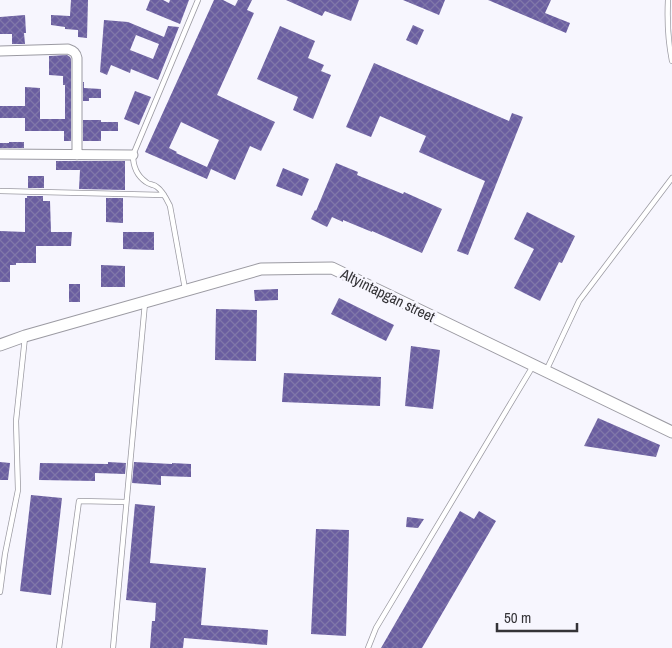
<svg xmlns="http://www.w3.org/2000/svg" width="672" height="648" viewBox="0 0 672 648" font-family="'Archivo Narrow',sans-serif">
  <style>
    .building { fill: url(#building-cross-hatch); fill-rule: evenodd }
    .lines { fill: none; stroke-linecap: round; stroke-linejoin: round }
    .service-casing { stroke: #9b9aa2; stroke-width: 6 }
    .minor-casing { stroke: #9b9aa2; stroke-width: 11 }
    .tertiary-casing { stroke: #9b9aa2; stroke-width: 13 }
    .service { stroke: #fff; stroke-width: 4.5 }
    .minor { stroke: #fff; stroke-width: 9 }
    .tertiary { stroke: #fff; stroke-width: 11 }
    .labels { text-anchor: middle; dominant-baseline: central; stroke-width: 5; stroke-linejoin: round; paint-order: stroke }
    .street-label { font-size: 15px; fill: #343337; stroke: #f7f6fe }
  </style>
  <defs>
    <pattern id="building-cross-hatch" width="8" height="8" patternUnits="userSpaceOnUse" patternTransform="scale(1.25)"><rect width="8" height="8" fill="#6a5ea0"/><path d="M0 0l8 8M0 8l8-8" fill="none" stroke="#8077a9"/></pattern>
  </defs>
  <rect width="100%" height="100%" fill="#f7f6fe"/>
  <!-- building -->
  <path class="building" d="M71 0H88L87 38 78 37V30L65 29V27L51 25V15L70 16Z
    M150 0H163L169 3 170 0H189L180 24 146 10Z
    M214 0H223L235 6 238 0H252L247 10 254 13 217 95 275 122 261 151 250 146 235 180 211 169 207 179 145 152ZM181 122 219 140 207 167 176 153 177 152 169 148Z
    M286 0H359L351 21 325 11 322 16Z
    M403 0H445L439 15Z
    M488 0H551L545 13 570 23 566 33Z
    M25 15 26 33H24L25 44H12V34H0V17Z
    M104 20 128 22 164 37 168 26 179 27 158 80 131 69 130 73 111 65 107 75 100 72ZM136 35 159 44 153 59 130 50Z
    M413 25 424 30 417 45 406 40Z
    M280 26 315 41 308 58 324 65 321 71 331 75 313 119 293 110 298 97 257 79Z
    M67 55 70 57 71 59V141H64V131H25V118H0V106H25V87L40 88V119H65V85H63V76L49 75V56Z
    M374 63 509 121 512 113 523 117 468 255 457 251 485 181 419 152 426 136 380 116 371 137 346 127Z
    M83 82H84V88L101 89V98H89V101H83Z
    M135 91 151 97 139 125 124 119Z
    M83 120H101V122H118V131H101V141H83Z
    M9 142H24V148H0V143H9Z
    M56 161H125V190L79 189 80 170H56Z
    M336 163 358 172 357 175 403 194 404 192 442 209 422 253 372 231V232L343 220V222L332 217 327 227 311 219 315 210 316 211Z
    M283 168 309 179 302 196 276 186Z
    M28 176H44V188H28Z
    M27 196H43V201H50L51 232H72L71 246H36V263H16V265H10V282H0V231L25 232V198H27Z
    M106 198H123V223L106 222Z
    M527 212 575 236 562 263 559 262 540 301 514 288 534 249 514 239Z
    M123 232H154V250L123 249Z
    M101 265 125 266V287H101Z
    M69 284H80V302H69Z
    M278 289V300L255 301 254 290Z
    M339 298 394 325 386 341 331 314Z
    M216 309 257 310 256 361 215 360Z
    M411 346 440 350 433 409 405 406Z
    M284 373 381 377 380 406 282 402Z
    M598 418 660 445 656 457 584 446Z
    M0 462 10 463 8 480H0Z
    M108 462 126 463 125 474 95 473V481L39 480 40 463 108 464Z
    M134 462 172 464V463L191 464V477L161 476V485L132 483Z
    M31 495 62 498 51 595 20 591Z
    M135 504 155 506 150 563 206 568 201 625 268 630 267 645 184 638 183 648H150L152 621H155L156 603 126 600Z
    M460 511 474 519 479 511 496 521 422 648H381Z
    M407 517 424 519 418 528 406 527Z
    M316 529 349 530 346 636 311 634Z"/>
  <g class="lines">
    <defs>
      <path id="service" d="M668 0C667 21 668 41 672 61
        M0 191 164 195
        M185 289 170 206C167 200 163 191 157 187 154 184 149 185 146 182 136 175 133 166 133 155L198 0
        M546 371 579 301 672 178
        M0 592 5 554 18 490 16 421 25 337
        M59 648 79 501 126 502
        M113 648 145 303
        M368 648 376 628 533 366"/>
      <path id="minor" d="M0 51 68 49C74 51 76 53 77 58V155
        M0 154 133 155"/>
      <path id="tertiary" d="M0 345 25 336 261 269 332 268 672 432"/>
    </defs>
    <!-- service casing -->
    <use href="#service" class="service-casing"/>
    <!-- minor casing -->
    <use href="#minor" class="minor-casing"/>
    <!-- tertiary casing -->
    <use href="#tertiary" class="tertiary-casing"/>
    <!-- service -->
    <use href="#service" class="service"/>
    <!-- minor -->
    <use href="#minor" class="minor"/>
    <!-- tertiary -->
    <use href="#tertiary" class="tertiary"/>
  </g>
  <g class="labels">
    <!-- street labels -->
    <g class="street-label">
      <text transform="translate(388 295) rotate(26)">Altyintapgan street</text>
    </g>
  </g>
  <!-- scale -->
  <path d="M497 623v8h80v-8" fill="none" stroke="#343337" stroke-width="2.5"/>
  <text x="504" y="623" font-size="15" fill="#343337" stroke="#f7f6fe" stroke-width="4" paint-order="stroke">50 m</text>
</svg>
